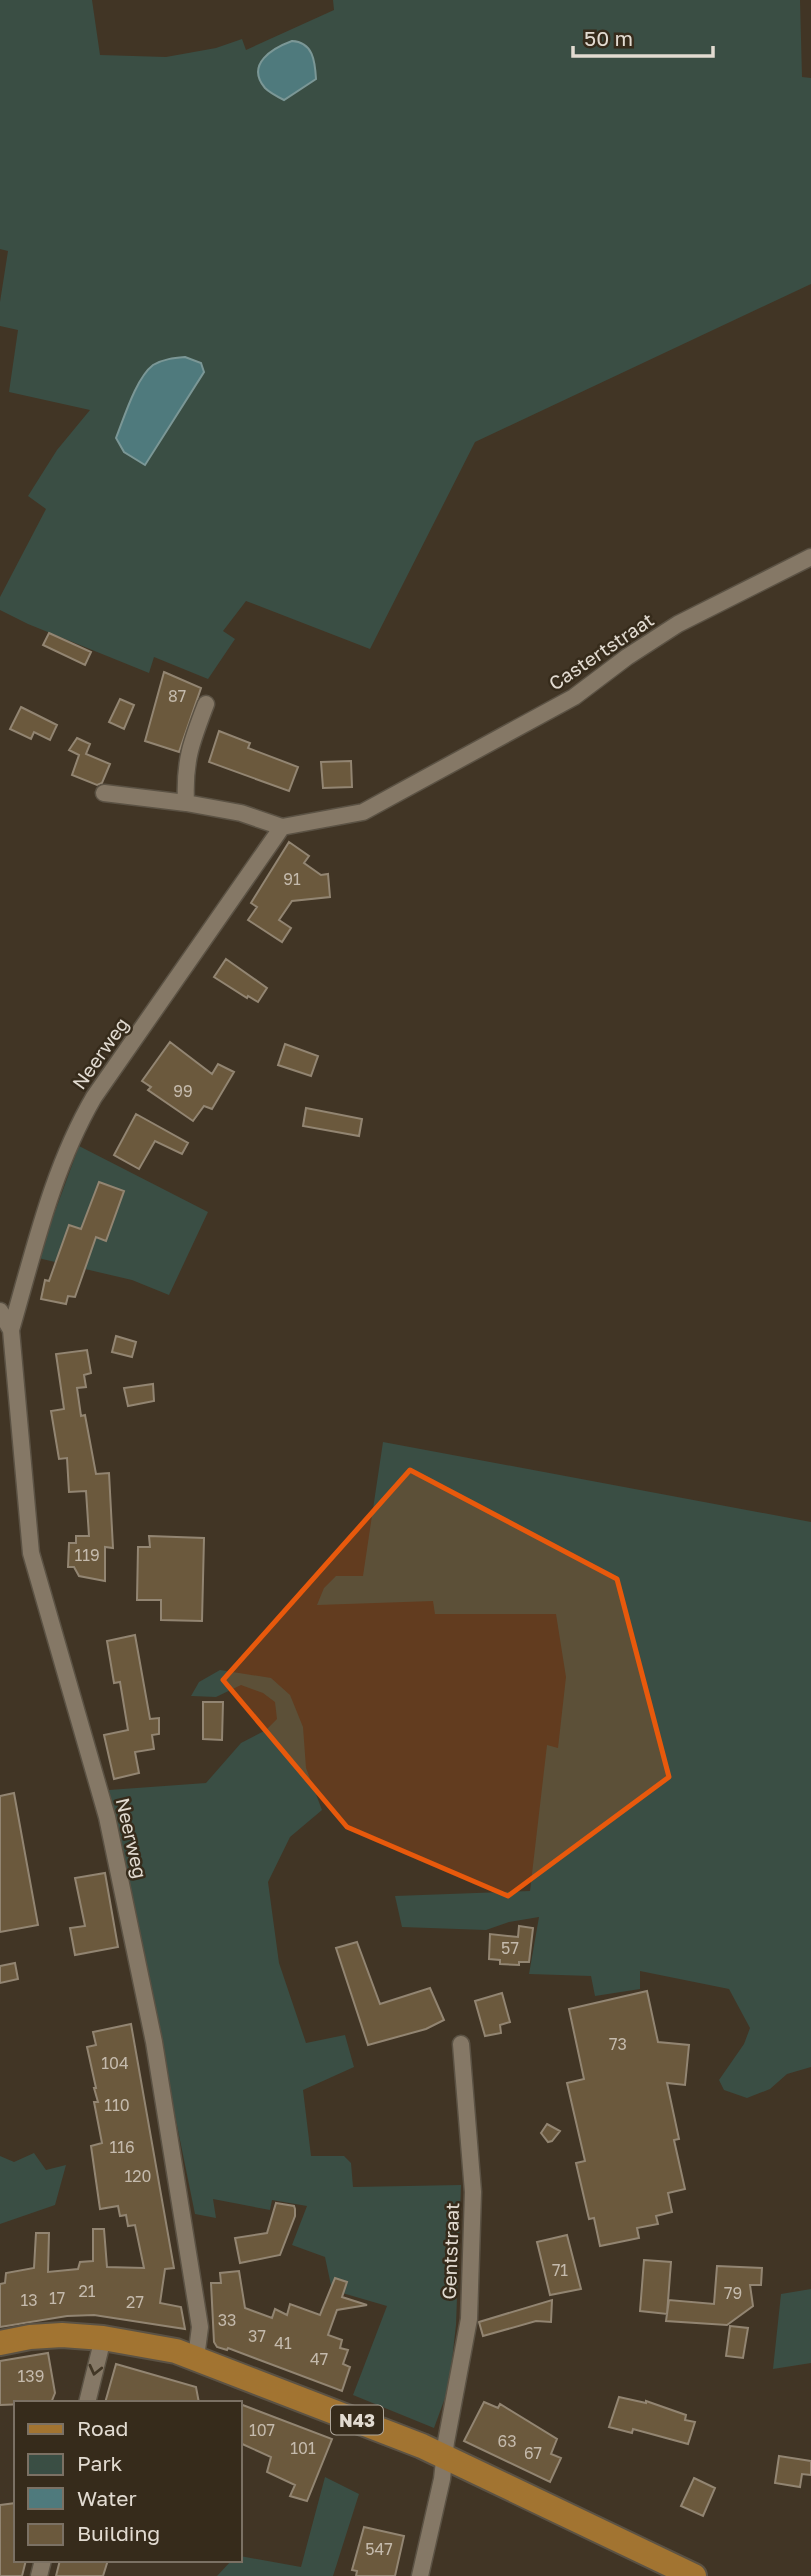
<svg xmlns="http://www.w3.org/2000/svg" width="811" height="2576" viewBox="0 0 811 2576" font-family="'Golos Text',sans-serif">
  <style>
    .green { fill: #3a4e44 }
    .water { fill: #4f7a7d; stroke: #7b9796; stroke-width: 2 }
    .building { fill: #6b593d; stroke: #928572; stroke-width: 2 }
    .lines { fill: none; stroke-linecap: round; stroke-linejoin: round }
    .street-casing { stroke: #5b5244; stroke-width: 19 }
    .primary-casing { stroke: #5b5244; stroke-width: 28 }
    .street { stroke: #857866; stroke-width: 16 }
    .primary { stroke: #a27431; stroke-width: 24 }
    .oneway { stroke: #423726 }
    .marked { fill: #e8590c; fill-opacity: 0.2; stroke: #e8590c; stroke-width: 5; stroke-linejoin: round }
    .labels { text-anchor: middle; dominant-baseline: central; stroke-width: 5; stroke-linejoin: round; paint-order: stroke }
    .number-label { font-size: 16px; fill: #c4baac }
    .shield { fill: #362b1b; stroke: #aea69a; stroke-width: 2 }
    .shield-label { font-size: 18px; font-weight: bold; fill: #e2dbd1 }
    .street-label { font-size: 19px; fill: #e2dbd1; stroke: #362b1b }
  </style>
  <rect width="100%" height="100%" fill="#413525"/>
  <!-- green -->
  <path class="green" d="M0 0H92L100 55 166 57 216 48 242 39 246 50 334 10 333 0H800L802 77 811 78V284L475 442 370 649 246 601 223 631 235 639 208 679 154 657 149 673 28 624 0 610V597L46 509 28 496 57 450 90 410 9 392 18 330 0 326V302L8 251 0 249Z
    M79 1146 208 1212 169 1295 132 1280 38 1258Z
    M383 1442 811 1522V2067L787 2074 770 2089 747 2098 724 2090 719 2080 744 2044 750 2028 729 1989 640 1971V1989L595 1996 591 1976 529 1974 539 1917 509 1922 486 1930 402 1927 395 1896 530 1891 547 1745 558 1748 566 1677 556 1614H435L433 1601 317 1605 324 1588 336 1576H363Z
    M220 1670 271 1678 290 1695 303 1727 306 1768 322 1810 290 1837 268 1882 279 1963 306 2043 345 2035 354 2067 303 2090 311 2156H344L351 2163 353 2187 461 2185 456 2325 449 2387 434 2428 353 2395 387 2306 332 2290 325 2257 292 2245 307 2206 272 2200 270 2210 213 2199 216 2218 195 2214 109 1790 206 1783 241 1743 266 1730 277 1719 275 1702 263 1693 241 1685 216 1697 191 1696 199 1682Z
    M34 2153 46 2170 66 2165 55 2205 0 2224V2156L14 2162Z
    M811 2289V2363L773 2369 781 2294Z
    M325 2477 359 2494 333 2576H217L232 2560H240V2556L301 2567Z"/>
  <!-- water -->
  <path class="water" d="M292 41C313 42 315 61 316 79L284 100C278 97 270 93 265 88 245 64 273 48 292 41Z
    M185 357 201 363 204 372 145 465 124 452 116 438C124 418 136 378 153 365 163 359 174 358 185 357Z"/>
  <!-- building -->
  <path class="building" d="M49 633 91 652 85 665 43 645Z
    M164 672 201 688 179 752 145 741Z
    M120 699 134 705 124 729 109 722Z
    M21 707 57 725 50 740 34 732 31 739 10 729Z
    M219 731 250 743 248 748 298 767 289 791 209 762Z
    M77 738 90 744 86 754 110 764 102 783 97 785 72 775 79 755 69 750Z
    M351 761 352 787 323 788 321 762Z
    M289 842 309 856 304 863 321 875 328 874 330 897 292 901 279 920 291 928 282 942 248 920 257 907 251 903Z
    M226 959 267 988 258 1002 248 996 247 998 214 977Z
    M170 1042 212 1074 218 1064 234 1072 212 1109 204 1106 193 1121 148 1090 151 1087 142 1081Z
    M285 1044 318 1056 311 1076 278 1065Z
    M306 1108 362 1119 359 1136 303 1126Z
    M136 1114 188 1143 182 1154 155 1141 139 1169 114 1155Z
    M99 1182 124 1191 106 1241 96 1237 75 1297 68 1296 66 1304 41 1299 45 1280 49 1281 69 1225 81 1229Z
    M116 1336 136 1342 132 1357 112 1352Z
    M87 1350 91 1373 84 1375 86 1387 77 1388 81 1416 85 1415 96 1474 109 1473 113 1548 105 1547V1581L79 1576 74 1567H68L69 1543H76V1536H89L86 1491 69 1492 67 1458 59 1459 51 1411 64 1409 56 1354Z
    M153 1384 154 1401 128 1406 124 1388Z
    M149 1536 204 1538 202 1621 161 1620V1600H137L138 1547H150Z
    M135 1635 150 1719 159 1718V1734L152 1735 154 1749 135 1752 139 1773 114 1779 104 1735 128 1730 120 1682 114 1683 107 1641Z
    M203 1702H223L222 1740 203 1739Z
    M14 1793 38 1925 0 1932V1796Z
    M105 1873 118 1947 75 1955 70 1928 85 1926 75 1878Z
    M519 1926 533 1928 529 1962H519V1965L500 1964V1960L489 1959 490 1934 518 1937Z
    M357 1942 380 2004 430 1988 444 2020 426 2029 368 2045 336 1948Z
    M15 1963 18 1979 0 1983V1966Z
    M647 1991 658 2042 689 2045 685 2085 667 2083 679 2139 674 2140 685 2189 668 2193 672 2212 656 2216 658 2224 637 2228 639 2238 600 2246 594 2218 589 2219 576 2163 585 2161 567 2083 584 2079 569 2009Z
    M502 1993 510 2022 500 2025 501 2033 485 2036 475 2001Z
    M131 2024 174 2268 165 2269 160 2303 181 2307 185 2329 94 2315 67 2316 0 2327V2284L5 2283 6 2273 34 2268 36 2233H49L48 2272 78 2269 80 2262 93 2261V2229H104L107 2267 144 2268 135 2225 128 2226 126 2215 120 2216 118 2206 100 2209 91 2146 102 2143 94 2102H98L94 2088H96L87 2047 96 2045 93 2032Z
    M547 2124 560 2131 552 2141 548 2142 541 2133Z
    M276 2203 294 2206 295 2209V2216L280 2255 240 2263 235 2238 267 2233Z
    M567 2235 581 2289 550 2295 537 2242Z
    M644 2260 671 2262 667 2314 640 2311Z
    M717 2266 762 2268 761 2285H750L753 2306 727 2325 666 2321 669 2300 714 2304Z
    M239 2271 245 2308 272 2318 275 2309 287 2315 290 2304 320 2315 335 2278 347 2282 342 2297 367 2305 337 2310 328 2335 342 2340 340 2348 348 2350 343 2364 350 2367 342 2391 228 2348 227 2350 217 2347 214 2342 211 2283H221L220 2273Z
    M552 2300 551 2322 536 2321 483 2336 479 2322Z
    M730 2326 748 2328 743 2358 726 2356Z
    M48 2353 55 2393 51 2403 0 2405V2361Z
    M116 2364 196 2387 199 2403H105Z
    M619 2397 646 2403V2401L686 2415 685 2420 695 2422 688 2444 633 2429 632 2433 609 2427Z
    M484 2402 498 2408 500 2404 557 2439 551 2454 561 2458 550 2482 464 2441Z
    M240 2404 332 2439 307 2501 290 2496 295 2485 267 2472 271 2457 240 2443Z
    M779 2456 811 2461V2475L802 2474 800 2487 775 2483Z
    M694 2478 715 2488 703 2516 681 2506Z
    M16 2503V2560H26L22 2576H0V2505Z
    M364 2527 404 2536 395 2576H356L357 2571 352 2570Z
    M60 2560H108L103 2576H56Z"/>
  <g class="lines">
    <defs>
      <path id="street" d="M104 793 186 803 241 813 282 827 363 812 574 697 627 657 678 624 811 557
        M186 803C184 761 191 743 206 704
        M0 1311 11 1330 31 1553 107 1817 154 2042 200 2327 196 2358
        M11 1330C34 1251 52 1169 94 1097L282 827
        M87 2403 103 2338
        M39 2576 43 2560
        M420 2576 442 2479 446 2442 469 2319 473 2192 461 2044"/>
      <path id="primary" d="M0 2343 30 2337 62 2335 103 2338 176 2351 422 2446 694 2576"/>
    </defs>
    <!-- street casing -->
    <use href="#street" class="street-casing"/>
    <!-- primary casing -->
    <use href="#primary" class="primary-casing"/>
    <!-- street -->
    <use href="#street" class="street"/>
    <!-- primary -->
    <use href="#primary" class="primary"/>
  </g>
  <!-- one-way arrows -->
  <defs><path id="oneway-chevron" d="M-2-3.5L2.5 0L-2 3.5" fill="none" stroke-width="1.6" stroke-linecap="round" stroke-linejoin="round" transform="scale(1.75)"/></defs>
  <use class="oneway" href="#oneway-chevron" transform="translate(95 2370) rotate(103)"/>
  <!-- marked area -->
  <path class="marked" d="M410 1470 617 1579 669 1777 508 1896 347 1827 223 1680Z"/>
  <g class="labels">
    <!-- number labels -->
    <g class="number-label">
      <text x="177" y="696">87</text>
      <text x="292" y="879">91</text>
      <text x="183" y="1091">99</text>
      <text x="87" y="1555">119</text>
      <text x="510" y="1948">57</text>
      <text x="618" y="2044">73</text>
      <text x="115" y="2063">104</text>
      <text x="117" y="2105">110</text>
      <text x="122" y="2147">116</text>
      <text x="138" y="2176">120</text>
      <text x="560" y="2270">71</text>
      <text x="87" y="2291">21</text>
      <text x="733" y="2293">79</text>
      <text x="57" y="2298">17</text>
      <text x="29" y="2300">13</text>
      <text x="135" y="2302">27</text>
      <text x="227" y="2320">33</text>
      <text x="257" y="2336">37</text>
      <text x="283" y="2343">41</text>
      <text x="319" y="2359">47</text>
      <text x="31" y="2376">139</text>
      <text x="262" y="2430">107</text>
      <text x="507" y="2441">63</text>
      <text x="303" y="2448">101</text>
      <text x="533" y="2453">67</text>
      <text x="379" y="2549">547</text>
    </g>
    <!-- shield labels -->
    <rect class="shield" x="331" y="2405.5" width="52" height="29" rx="5"/>
    <g class="shield-label">
      <text x="357" y="2420">N43</text>
    </g>
    <!-- street labels -->
    <g class="street-label">
      <text transform="translate(601 651) rotate(-34)">Castertstraat</text>
      <text transform="translate(100 1053) rotate(-55)">Neerweg</text>
      <text transform="translate(132 1838) rotate(77)">Neerweg</text>
      <text transform="translate(450 2251) rotate(-88)">Gentstraat</text>
    </g>
  </g>
  <!-- legend -->
  <rect x="14" y="2401" width="228" height="161" fill="#362b1b" stroke="#7b7164" stroke-width="2"/>
  <rect x="28" y="2424" width="35" height="10" fill="#a27431" stroke="#7b7164" stroke-width="2"/>
  <text x="77" y="2436" font-size="21" fill="#e2dbd1">Road</text>
  <rect x="28" y="2454" width="35" height="21" fill="#3a4e44" stroke="#7b7164" stroke-width="2"/>
  <text x="77" y="2471" font-size="21" fill="#e2dbd1">Park</text>
  <rect x="28" y="2488" width="35" height="21" fill="#4f7a7d" stroke="#7b7164" stroke-width="2"/>
  <text x="77" y="2506" font-size="21" fill="#e2dbd1">Water</text>
  <rect x="28" y="2524" width="35" height="21" fill="#6b593d" stroke="#7b7164" stroke-width="2"/>
  <text x="77" y="2541" font-size="21" fill="#e2dbd1">Building</text>
  <!-- scale -->
  <path d="M573 46v10h140v-10" fill="none" stroke="#e2dbd1" stroke-width="3.5"/>
  <text x="584" y="46" font-size="21" fill="#e2dbd1" stroke="#362b1b" stroke-width="5" paint-order="stroke">50 m</text>
</svg>
